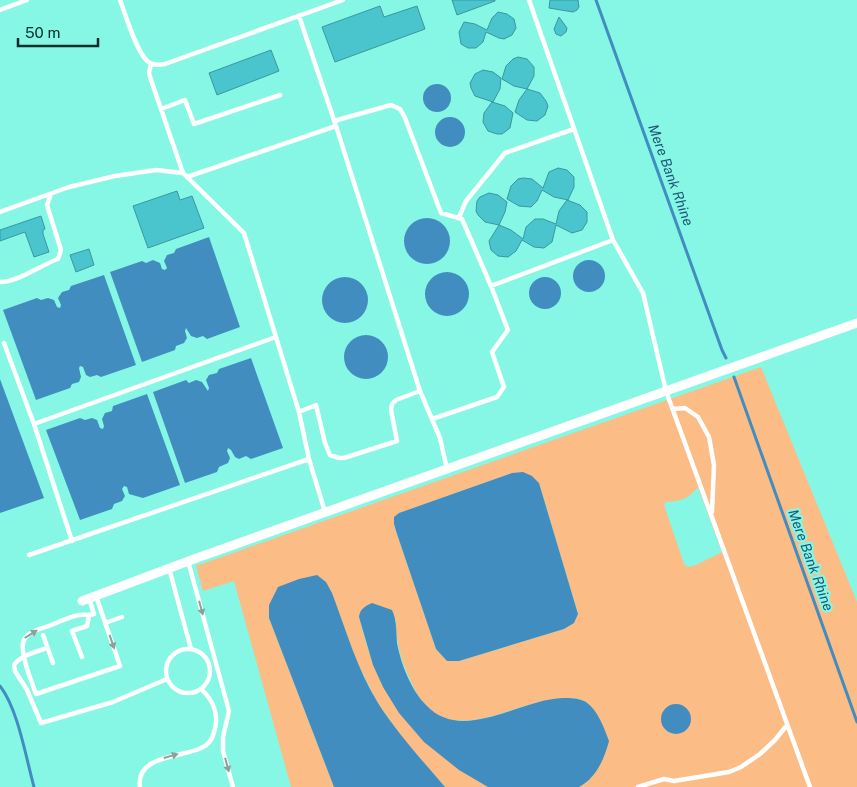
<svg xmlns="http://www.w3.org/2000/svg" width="857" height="787" viewBox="0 0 857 787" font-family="'Public Sans',sans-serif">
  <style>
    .green { fill: #fcbc85; fill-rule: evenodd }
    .water { fill: #428dc0 }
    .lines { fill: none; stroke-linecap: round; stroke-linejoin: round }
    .stream { stroke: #428dc0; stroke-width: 3 }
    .building { fill: #4ac5ce; stroke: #3a979d }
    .service { stroke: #fff; stroke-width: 4.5 }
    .minor { stroke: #fff; stroke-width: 9 }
    .oneway { fill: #8ea09d }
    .labels { text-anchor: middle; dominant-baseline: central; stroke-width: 4.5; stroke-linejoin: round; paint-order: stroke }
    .water-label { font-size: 14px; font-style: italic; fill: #1e5478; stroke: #86f7e4 }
  </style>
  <rect width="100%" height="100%" fill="#86f7e4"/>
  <!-- green -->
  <path class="green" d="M761 367 857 602V787H579L586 783 602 724C598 717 593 707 586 702 580 698 571 698 564 698 511 700 445 756 412 684 402 663 395 643 396 619L359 617C379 701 415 744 488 787H445L407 744 377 702 359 666 269 618 334 787H291L234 581 203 591 196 566ZM512 473 539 483 578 614 564 629 459 661H447L436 649 397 534 394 524V517L399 513ZM698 487 722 552 696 565 687 567 684 564 664 505 666 502C682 501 688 499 698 487Z"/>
  <!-- water -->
  <path class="water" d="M423 98a14 14 0 1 1 28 0a14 14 0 1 1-28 0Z
    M435 132a15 15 0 1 1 30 0a15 15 0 1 1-30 0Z
    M404 241a23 23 0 1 1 46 0a23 23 0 1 1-46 0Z
    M209 237 240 327 207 339 203 336 197 338 191 336 186 328 185 331 187 338 184 343 176 346 175 350 142 362 110 272 142 261 146 263 153 260 160 263 162 269 165 270 167 268 164 261 167 255 174 253 176 249Z
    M573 276a16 16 0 1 1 32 0a16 16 0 1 1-32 0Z
    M425 294a22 22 0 1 1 44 0a22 22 0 1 1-44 0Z
    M104 275 136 365 101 377 97 375 90 377 86 375 83 367 80 366 79 368 81 377 79 382 72 384 70 388 36 400 3 310 37 298 41 300 48 298 54 300 57 307 60 308 61 305 58 298 62 292 69 290 71 286Z
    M322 300a23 23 0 1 1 46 0a23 23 0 1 1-46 0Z
    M529 293a16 16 0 1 1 32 0a16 16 0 1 1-32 0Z
    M344 357a22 22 0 1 1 44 0a22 22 0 1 1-44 0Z
    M251 358 283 448 251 459 246 456 239 459 235 457 231 450 228 448 227 451 230 458 228 463 219 467 217 472 185 483 153 392 186 380 189 383 196 380 202 382 208 391 209 388 206 380 209 375 217 373 219 369Z
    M0 379 44 498 0 513Z
    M147 394 180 485 143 498 129 494 127 487 124 486 122 489 125 496 122 501 114 504 112 509 80 520 46 430 80 418 85 420 92 418 97 420 100 428 103 429 104 426 102 419 105 413 112 411 113 406Z
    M523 472 532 476 539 483 578 614 574 623 564 629 459 661H447L436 649 397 534 394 524V517L399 513 512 473Z
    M317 575 326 582 332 593C346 630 357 669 378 703 397 733 422 760 445 787H334L269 618V605L278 587 299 579Z
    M372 603 392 610C397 621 396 631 397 643 401 664 411 690 426 705 462 744 520 699 563 698 571 698 579 698 586 702 598 710 604 728 609 741 604 760 596 778 579 787H488L459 770 424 742 399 713 383 687 373 665 359 617C360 609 365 606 372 603Z
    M661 719a15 15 0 1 1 30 0a15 15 0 1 1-30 0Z"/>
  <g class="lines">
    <!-- stream -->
    <path class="stream" d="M596 0 722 350 726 358
      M734 377 857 722
      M0 686C18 709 26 758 34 787"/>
  </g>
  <!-- building -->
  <path class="building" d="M452 0H495V1L457 15Z
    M550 0H578L579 7 577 10 573 12 549 8Z
    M380 6 384 17 417 6 425 29 335 62 322 27Z
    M498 12 507 14 514 19 516 28 512 35 504 39 499 38 486 32 483 42 476 48H468L461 44 459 32 464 22 475 24 487 30 492 18Z
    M559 17 567 28 566 32 561 36 556 34 554 29Z
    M271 50 279 71 217 95 209 73Z
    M518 57 527 59 534 67V76L527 89 540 93 546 101 548 106 545 115 537 121 527 120 515 112 519 100 527 89 514 86 502 79 506 66 513 59Z
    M483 70 493 72 501 78 500 89 493 102 475 96 471 88 470 83 475 74Z
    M492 102 505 106 513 113 510 128 502 134H497L488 131 483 122 484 113Z
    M558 168 567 170 574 177V187L568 200 554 197 542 190 537 201 531 207 519 206 507 199 511 186 518 179 523 178 532 179 543 188 549 172Z
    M177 191 180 200 192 196 204 228 148 248 133 206Z
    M489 193 498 195 507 202 505 212 499 225 485 222 478 215 476 211 477 201 480 197Z
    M567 200 580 205 587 212V222L582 230 572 233 556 225 552 242 544 248 534 247 522 240 516 251 508 257 498 256 491 250 489 241 499 225 511 230 523 239 526 227 535 219H543L556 224 559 211Z
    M41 216 45 229 43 230V234L49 252 34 257 25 232 0 241V230Z
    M89 249 94 265 76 272 70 255Z"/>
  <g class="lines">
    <!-- service -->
    <path class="service" d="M120 0C125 13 138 58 150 63 154 65 160 65 165 64L343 0
      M529 0 613 240 643 293 666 391 810 787
      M0 10 27 0
      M299 16 336 126 420 391 440 438 447 469
      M151 64 149 73 151 80 183 173 244 233 299 412 316 405 325 443 330 455 339 458H344L397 441 391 410 392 404 396 400 420 391
      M161 109 185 100 194 124 280 95
      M334 121 391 105 400 109 405 118 441 213 462 219 491 286 508 330 492 352 504 387 497 397 432 419
      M187 177 336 126
      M0 212 69 187 115 176 156 170 183 173
      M459 217 466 201 505 153 574 129
      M0 282C18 282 41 265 58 259L61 250 47 205 51 194
      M491 286 613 240
      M4 343 34 424
      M673 409 685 408 698 417 709 437 714 465 712 512
      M309 459 325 512
      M72 541 34 424 276 337
      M29 555 309 459 299 412
      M188 561 229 711 223 737V751L233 787
      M169 568 191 649
      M89 598 94 614C88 616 84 614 79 615 69 617 58 622 49 626 42 628 30 631 25 638 17 648 32 682 36 694L120 666 96 596
      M105 623 122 617
      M43 635 53 663
      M47 648C36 652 21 655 14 665L15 671 27 690 41 723 113 702 167 679
      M166 671a22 22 0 1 1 44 0a22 22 0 1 1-44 0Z
      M82 657 72 631 87 626 89 616
      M140 787C135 753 188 758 205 746 213 741 215 731 216 722 217 709 210 697 201 689
      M638 787 664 779 674 781 729 772 741 767 760 754 775 740 787 725"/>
    <!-- minor -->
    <path class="minor" d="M82 601 194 559 857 323"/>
  </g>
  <!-- one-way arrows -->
  <defs><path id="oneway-solid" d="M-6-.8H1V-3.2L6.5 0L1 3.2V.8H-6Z" transform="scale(1.25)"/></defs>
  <g class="oneway">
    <use href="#oneway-solid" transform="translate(201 608) rotate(75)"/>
    <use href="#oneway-solid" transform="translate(31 634) rotate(-32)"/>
    <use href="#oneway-solid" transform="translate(112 642) rotate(71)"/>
    <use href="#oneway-solid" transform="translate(171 756) rotate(-16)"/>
    <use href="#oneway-solid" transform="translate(227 765) rotate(75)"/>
  </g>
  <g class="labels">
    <!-- water labels -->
    <g class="water-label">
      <text transform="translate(671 175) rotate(70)">Mere Bank Rhine</text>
      <text transform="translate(811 560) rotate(70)">Mere Bank Rhine</text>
    </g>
  </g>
  <!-- scale -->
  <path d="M18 38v8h80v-8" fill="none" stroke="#052c26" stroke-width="2.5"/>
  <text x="25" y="38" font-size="15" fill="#052c26" stroke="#86f7e4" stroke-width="4" paint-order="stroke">50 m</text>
</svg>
